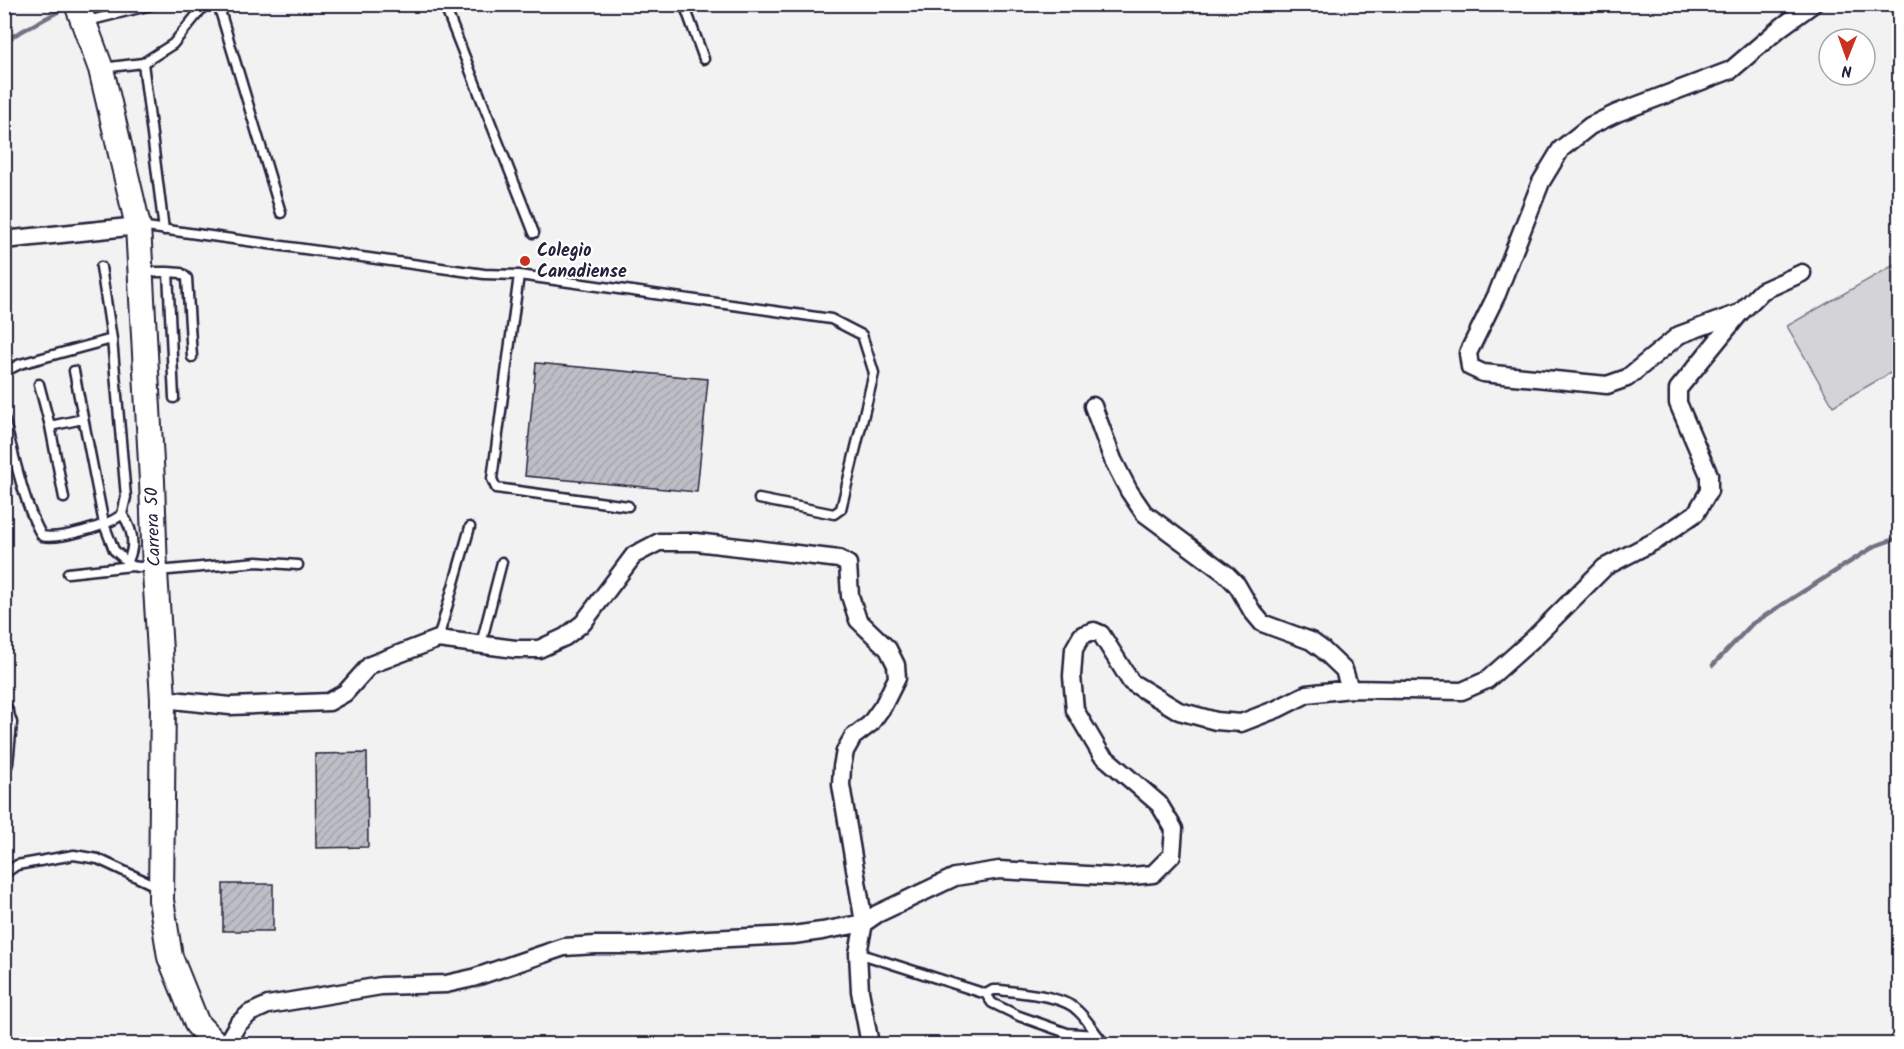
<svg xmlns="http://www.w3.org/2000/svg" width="1904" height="1049" viewBox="0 0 1904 1049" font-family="Kalam,sans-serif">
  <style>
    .pitch { fill: #d3d3d8; stroke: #7a7a8a; stroke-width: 1.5 }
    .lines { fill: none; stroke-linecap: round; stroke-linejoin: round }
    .stream { stroke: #727282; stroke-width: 4.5 }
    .building { fill: url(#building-hatch); stroke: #22223b; stroke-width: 1.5 }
    .service-casing { stroke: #22223b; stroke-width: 13 }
    .minor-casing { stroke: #22223b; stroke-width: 21 }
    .secondary-casing { stroke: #22223b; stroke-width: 28 }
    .service { stroke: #fff; stroke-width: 8 }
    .minor { stroke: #fff; stroke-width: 16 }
    .secondary { stroke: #fff; stroke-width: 24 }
    .poi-dot { fill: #c8321e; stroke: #fff; stroke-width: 2 }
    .labels { text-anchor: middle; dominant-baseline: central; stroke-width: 4.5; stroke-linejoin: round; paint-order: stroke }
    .poi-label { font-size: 18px; font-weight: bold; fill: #22223b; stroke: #fff; text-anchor: start }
    .street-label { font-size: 18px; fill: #22223b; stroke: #fff }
  </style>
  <defs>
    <pattern id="building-hatch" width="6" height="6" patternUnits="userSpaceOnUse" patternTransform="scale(1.5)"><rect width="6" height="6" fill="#bebec6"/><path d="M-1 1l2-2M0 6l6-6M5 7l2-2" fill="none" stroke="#a3a3ab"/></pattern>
  </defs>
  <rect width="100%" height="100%" fill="#f2f2f3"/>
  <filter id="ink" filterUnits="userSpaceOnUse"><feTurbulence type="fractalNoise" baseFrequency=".0167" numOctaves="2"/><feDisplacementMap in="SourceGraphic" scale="12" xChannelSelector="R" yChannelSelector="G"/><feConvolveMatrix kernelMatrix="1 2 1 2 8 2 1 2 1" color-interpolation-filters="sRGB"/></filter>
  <g filter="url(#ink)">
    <!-- pitch -->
    <path class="pitch" d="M1899 262V368L1833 406 1787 326Z"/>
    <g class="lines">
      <!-- stream -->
      <path class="stream" d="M4 46 13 36 63 9
        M1713 665 1752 624 1875 546 1900 537"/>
    </g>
    <!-- building -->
    <path class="building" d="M536 363 708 379 697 492 525 476Z
      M367 753 368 847 316 848 315 754Z
      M223 884H273V931H223Z"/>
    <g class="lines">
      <defs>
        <path id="service" d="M176 4 204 5
          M218 4 281 213
          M444 4 534 233
          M684 4 704 59
          M84 22 155 4
          M143 63 164 230
          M102 68 143 63 173 44 204 6
          M139 226 484 274 519 275 831 319 862 335 874 373 841 509 834 514 759 499
          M142 272H168L174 398
          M168 272 181 273 187 278 192 357
          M519 275 492 479 496 488 628 506
          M74 371 104 524 114 550 122 557 132 566 139 567 154 566
          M4 372 20 364 112 339
          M39 384 50 426 83 419
          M4 419C14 454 24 506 42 536 58 540 109 526 122 514L126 497 112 339 101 267
          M50 426 64 498
          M122 514C133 529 136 544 128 561
          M158 571 257 562 298 565
          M68 573 132 566
          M438 639 470 527
          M481 644 502 562
          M4 874 17 865 74 855 98 859 158 887
          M858 953 986 994 992 1003 1019 1016 1067 1033 1096 1035
          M986 994 993 990H1000C1021 993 1063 995 1078 1011 1089 1021 1095 1034 1105 1044"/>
        <path id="minor" d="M4 240 138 226
          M1739 313 1679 335 1627 378 1607 385 1483 373 1470 367 1468 353 1497 294 1541 182 1561 149 1590 126 1617 113 1731 70 1780 28 1813 4
          M1093 406 1113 460 1129 491 1144 513 1225 573 1237 585 1252 611 1262 623 1311 641 1322 649 1344 670 1350 689
          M163 699 230 706 329 702 345 693 370 665 438 639 515 649H539L565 637 583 623 634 555 659 542H696L839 559 848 564 850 596 858 620 888 649 896 665 897 678 883 706 870 724 853 737 845 751 842 767 841 785 864 923 858 953 860 991 870 1044
          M4 711 8 723 4 763
          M226 1044 238 1024 250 1013 268 1005 381 986 446 984 473 978 564 947 596 945H643L709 939 793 935 822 931 864 923 877 914 955 877 999 870 1122 877 1153 874 1172 855 1174 829 1159 804 1101 754 1075 710 1072 676 1074 649 1082 635 1094 631 1101 634 1131 682 1179 711 1216 721 1241 723 1277 709 1307 694 1350 689 1462 691 1487 680 1533 639 1605 567 1657 540 1696 513 1709 491V475L1678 403V389L1740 313 1762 291 1802 273"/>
        <path id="secondary" d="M77 4 101 69 138 226 152 481 155 572 163 699 161 900 170 957 197 1024 216 1044"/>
      </defs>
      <!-- service casing -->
      <use href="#service" class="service-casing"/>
      <!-- minor casing -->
      <use href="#minor" class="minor-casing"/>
      <!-- secondary casing -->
      <use href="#secondary" class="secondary-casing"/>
      <!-- service -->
      <use href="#service" class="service"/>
      <!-- minor -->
      <use href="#minor" class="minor"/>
      <!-- secondary -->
      <use href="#secondary" class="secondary"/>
    </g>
  </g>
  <!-- markers -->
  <circle class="poi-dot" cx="525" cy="261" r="6"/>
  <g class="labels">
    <!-- poi labels -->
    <g class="poi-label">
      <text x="537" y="251">Colegio<tspan x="537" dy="21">Canadiense</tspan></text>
    </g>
    <!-- street labels -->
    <g class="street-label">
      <text transform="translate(154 527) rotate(-92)">Carrera 50</text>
    </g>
  </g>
  <!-- margin -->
  <rect width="1904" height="1049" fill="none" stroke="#fff" stroke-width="24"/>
  <rect x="12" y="12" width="1880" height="1025" fill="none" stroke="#22223b" stroke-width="2" filter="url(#ink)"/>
  <!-- north arrow -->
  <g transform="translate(1847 57) rotate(181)"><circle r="28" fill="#ffffff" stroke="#a7a7b1" stroke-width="1.5"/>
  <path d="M0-4.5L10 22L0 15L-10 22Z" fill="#c8321e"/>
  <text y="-9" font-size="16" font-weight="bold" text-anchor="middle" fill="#22223b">N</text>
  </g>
</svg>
